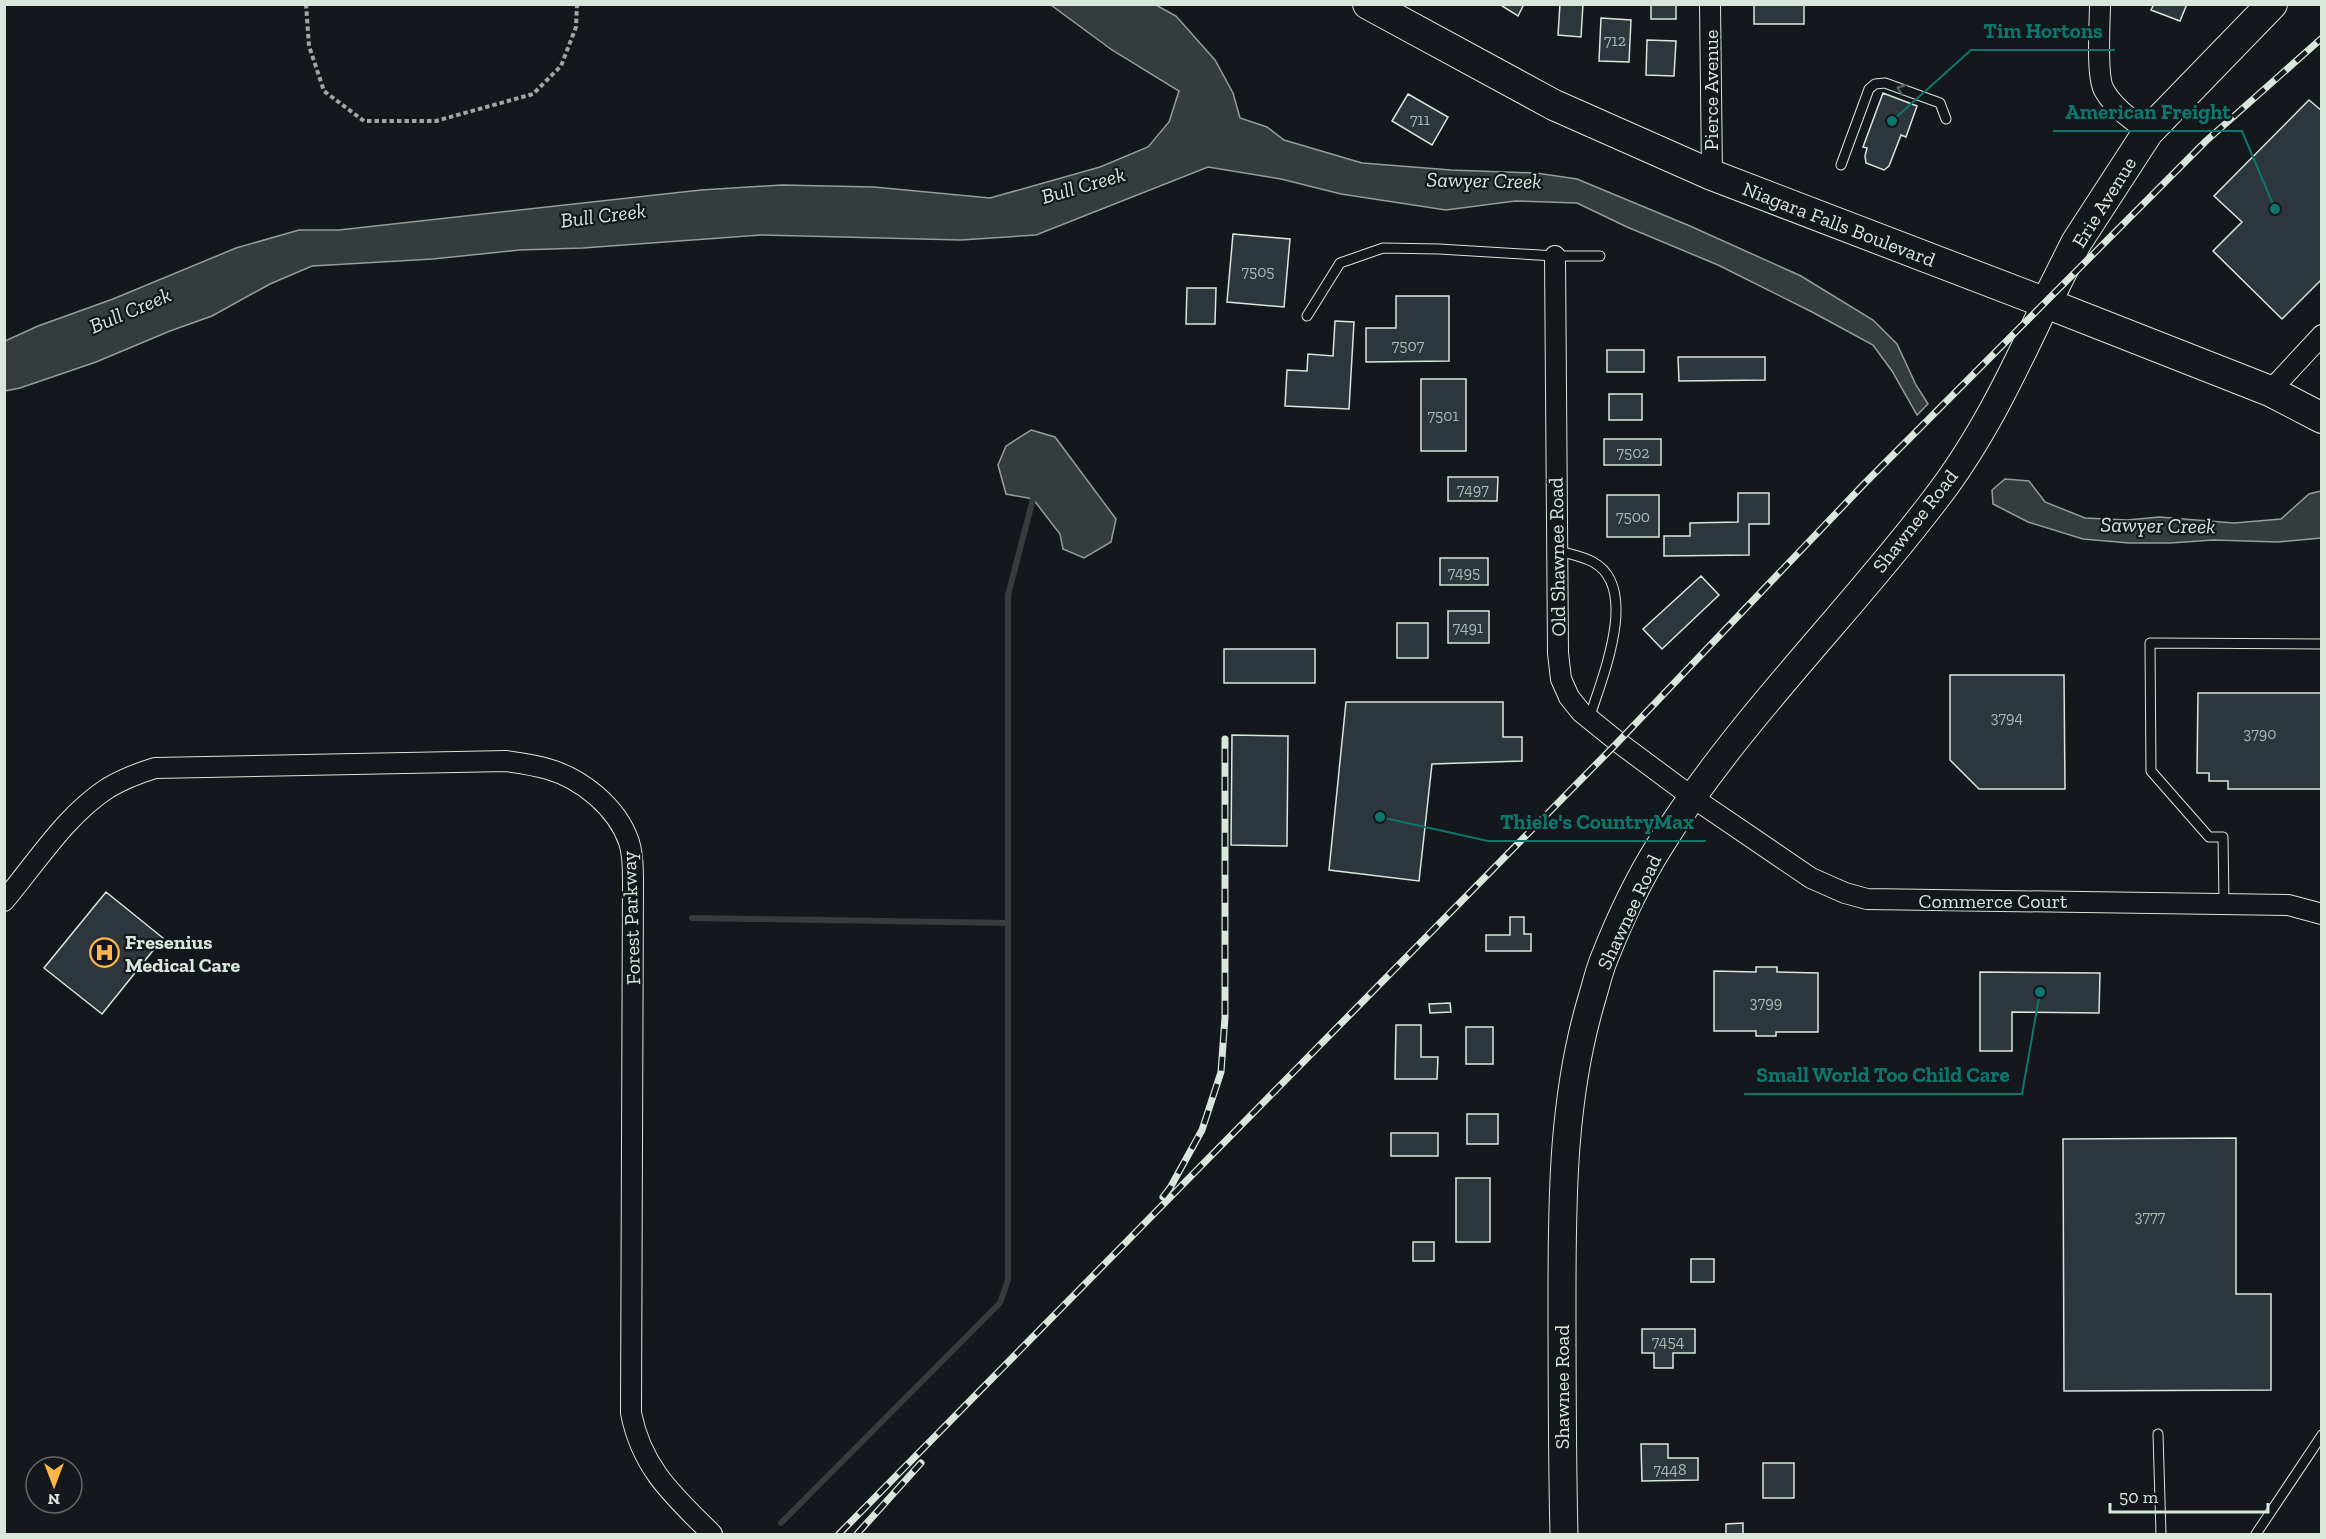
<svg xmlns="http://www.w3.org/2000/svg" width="2326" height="1539" viewBox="0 0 2326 1539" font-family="'Zilla Slab',serif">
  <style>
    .water { fill: #363b3e; stroke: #939e99; stroke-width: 1.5 }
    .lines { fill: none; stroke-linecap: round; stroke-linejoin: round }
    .stream { stroke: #363b3e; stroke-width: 6 }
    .building { fill: #2c363c; stroke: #d8e6dc; stroke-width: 1.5 }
    .service-casing { stroke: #d8e6dc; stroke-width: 11 }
    .minor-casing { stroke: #d8e6dc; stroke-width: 22 }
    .secondary-casing { stroke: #d8e6dc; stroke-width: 29 }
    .primary-casing { stroke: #d8e6dc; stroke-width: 32 }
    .path { stroke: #9da8a2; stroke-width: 4; stroke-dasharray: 4.5 3; stroke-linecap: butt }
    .service { stroke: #14181c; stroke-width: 9 }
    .minor { stroke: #14181c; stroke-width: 20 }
    .secondary { stroke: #14181c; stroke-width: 27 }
    .primary { stroke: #14181c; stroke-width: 30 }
    .rail-casing { stroke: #d8e6dc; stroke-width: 7 }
    .rail { stroke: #14181c; stroke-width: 4.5; stroke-dasharray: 14; stroke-linecap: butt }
    .oneway { stroke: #59605f }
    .labels { text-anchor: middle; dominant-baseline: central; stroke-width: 4.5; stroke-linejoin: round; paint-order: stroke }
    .number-label { font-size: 16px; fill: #adbab4 }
    .street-label { font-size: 20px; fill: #d8e6dc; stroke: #14181c }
    .poi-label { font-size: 20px; font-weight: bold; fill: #d8e6dc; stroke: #14181c; text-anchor: start }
    .water-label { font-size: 21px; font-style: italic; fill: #d8e6dc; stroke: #14181c }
    .leader { fill: none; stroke: #0f766e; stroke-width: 2 }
    .callout-dot { fill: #0f766e; stroke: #14181c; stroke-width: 2 }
    .callout-label { font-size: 21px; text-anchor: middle; font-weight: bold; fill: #0f766e; stroke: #14181c; stroke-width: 4.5; stroke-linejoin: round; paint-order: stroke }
  </style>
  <rect width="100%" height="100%" fill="#14181c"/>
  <!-- water -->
  <path class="water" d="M1156 5 1176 16 1215 60 1233 93 1240 118 1267 127 1284 140 1362 163 1451 170 1536 173 1577 179 1690 226 1801 276 1873 320 1897 344 1916 385 1928 404 1917 415 1892 371 1873 345 1814 313 1718 265 1627 227 1577 203 1515 201 1446 210 1341 194 1281 179 1208 167 1036 235 961 240 761 235 583 248 519 250 433 259 312 266 270 284 212 316 170 331 96 362 20 388 5 391V341L38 326 113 299 236 248 299 230H339L701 190 782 185 874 187 990 198 1100 167 1148 147 1169 122 1179 91 1112 50 1051 5Z
    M1031 430 1055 437 1116 519 1111 542 1084 558 1063 549 1060 534 1033 499 1006 494 998 465 1006 446Z
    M2005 479 2029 481 2045 502 2085 518 2127 520 2159 517 2234 523 2281 519 2309 494 2321 491V538L2278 542 2213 540 2170 543H2129L2083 539 2028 522 1993 504 1992 490Z"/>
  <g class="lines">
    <!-- stream -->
    <path class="stream" d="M692 918 1008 923
      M781 1523 1000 1303 1008 1280V595L1033 499"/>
  </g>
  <!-- building -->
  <path class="building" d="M1499 4H1524L1518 16Z
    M1560 4H1583L1581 37 1558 35Z
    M1651 4H1676V19H1651Z
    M1754 4H1804V24H1754Z
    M2154 4H2187L2180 21 2151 10Z
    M1601 18 1631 20 1629 62 1599 61Z
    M1647 40 1676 41 1674 76 1646 75Z
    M1883 93 1917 106 1906 137 1901 135 1889 166 1884 170 1866 163 1865 156 1867 148 1863 147Z
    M1408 94 1448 117 1432 145 1392 121Z
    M2309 100 2322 111V279L2282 319 2213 251 2242 222 2214 196Z
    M1233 234 1290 239 1284 307 1227 302Z
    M1187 288H1216L1215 324H1186Z
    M1396 296H1449V361L1366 362V328H1396Z
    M1335 321 1354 322 1349 409 1285 406 1287 370 1307 371 1308 354 1333 356Z
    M1607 350H1644V372H1607Z
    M1678 357H1765V380L1679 381Z
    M1421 379H1466V451H1421Z
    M1609 394H1642V420H1609Z
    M1604 439H1661V465H1604Z
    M1448 477H1498L1497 501H1448Z
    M1738 493H1769V524H1749V555L1664 556V536H1690V523L1738 522Z
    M1607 495H1659V537H1607Z
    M1440 558H1488V585H1440Z
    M1701 576 1719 595 1662 649 1643 629Z
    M1448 611H1489V643H1448Z
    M1397 623H1428V658H1397Z
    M1224 649H1315V683H1224Z
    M1950 675H2064L2065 789H1979L1950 760Z
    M2198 693H2322V789H2228V781H2209V773H2197Z
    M1346 702H1503V737H1522V761L1432 764 1419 881 1329 870Z
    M1232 735 1288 736 1287 846 1231 845Z
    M106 892 163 938 102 1014 44 968Z
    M1510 917H1524V934H1531V951H1486V935H1510Z
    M1756 967H1777V972L1818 973V1032H1776V1036H1756V1031H1714V971L1756 972Z
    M1980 972 2100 973 2099 1013 2012 1012V1051H1980Z
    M1450 1003 1451 1012 1430 1013 1429 1004Z
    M1396 1025H1421V1057H1438L1437 1079H1395Z
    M1466 1027H1493V1064H1466Z
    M1467 1114H1498V1144H1467Z
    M1391 1133H1438V1156H1391Z
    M2236 1138V1294H2271V1390L2064 1391 2063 1139Z
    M1456 1178H1490V1242H1456Z
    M1413 1242H1434V1261H1413Z
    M1691 1259H1714V1282H1691Z
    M1642 1329H1695V1353H1673V1368H1654V1353H1642Z
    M1641 1444H1668V1458H1698V1480L1642 1481Z
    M1763 1463H1794V1498H1763Z
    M1743 1523V1534H1726V1524Z"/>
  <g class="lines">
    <defs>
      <path id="service" d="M1841 165 1869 89 1875 84 1885 83 1940 103 1946 119
        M1307 316 1340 263 1383 248 1439 249 1555 256H1600
        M1557 550C1568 554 1582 556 1593 562 1641 588 1601 680 1589 719
        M2224 902 2223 837H2209L2151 771 2150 643 2322 644
        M2158 1434 2161 1534
        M2256 1534 2322 1435"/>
      <path id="minor" d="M1710 4 1712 175
        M2100 4C2100 22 2096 76 2104 90 2114 108 2132 120 2148 132
        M1555 256 1558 653 1561 679 1569 697 1581 712 1618 742 1692 797 1811 878 1845 893 1867 899 2288 905 2322 914
        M2270 391 2322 335
        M4 901C36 863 66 815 108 788 123 779 139 773 155 768L506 761C520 763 535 765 548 769 582 779 617 807 629 842 633 854 633 867 633 879L631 1413C642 1469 674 1496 712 1534"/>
      <path id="secondary" d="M1564 1534C1562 1454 1562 1373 1562 1293 1562 1193 1563 1095 1592 998 1596 985 1599 971 1604 959 1619 921 1637 882 1659 847 1737 722 1845 618 1934 501 1981 441 2014 371 2046 303"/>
      <path id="primary" d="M1368 4 1554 105 1712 175 2046 303 2270 391 2322 418
        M2046 303 2076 243 2148 132 2272 4"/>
    </defs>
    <!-- service casing -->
    <use href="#service" class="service-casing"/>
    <!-- minor casing -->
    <use href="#minor" class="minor-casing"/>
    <!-- secondary casing -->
    <use href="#secondary" class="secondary-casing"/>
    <!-- primary casing -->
    <use href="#primary" class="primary-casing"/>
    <!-- path -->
    <path class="path" d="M306 4 309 46 324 91 364 121H436L533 94 561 66 576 27 577 4"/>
    <!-- service -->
    <use href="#service" class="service"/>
    <!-- minor -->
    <use href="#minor" class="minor"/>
    <!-- secondary -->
    <use href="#secondary" class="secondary"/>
    <!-- primary -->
    <use href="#primary" class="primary"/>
    <defs>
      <path id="rail" d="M1163 1197 1170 1188 1202 1130 1221 1072 1225 1017V739
        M839 1534 1618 742 1865 483 2206 141 2322 38
        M857 1534 921 1463"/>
    </defs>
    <!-- rail casing -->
    <use href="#rail" class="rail-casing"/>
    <!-- rail -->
    <use href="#rail" class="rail"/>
  </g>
  <!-- one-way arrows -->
  <defs><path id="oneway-chevron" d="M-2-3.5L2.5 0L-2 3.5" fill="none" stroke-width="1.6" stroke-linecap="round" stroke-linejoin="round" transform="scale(1.5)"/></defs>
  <use class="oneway" href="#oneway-chevron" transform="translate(1901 89) rotate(-160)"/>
  <!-- icons -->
  <defs>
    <symbol id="hospital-ring" viewBox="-11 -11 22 22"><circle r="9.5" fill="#14181c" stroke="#ffb74d" stroke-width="1.5"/><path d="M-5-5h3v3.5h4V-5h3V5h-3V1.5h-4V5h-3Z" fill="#ffb74d"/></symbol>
  </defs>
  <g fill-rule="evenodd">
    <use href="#hospital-ring" x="88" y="936" width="33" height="33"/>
  </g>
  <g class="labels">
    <!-- number labels -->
    <g class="number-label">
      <text x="1615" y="40">712</text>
      <text x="1420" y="119">711</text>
      <text x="1258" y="271">7505</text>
      <text x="1408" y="345">7507</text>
      <text x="1443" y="415">7501</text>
      <text x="1633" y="452">7502</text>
      <text x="1473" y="489">7497</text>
      <text x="1633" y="516">7500</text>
      <text x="1464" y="572">7495</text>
      <text x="1468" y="627">7491</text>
      <text x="2007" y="717">3794</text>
      <text x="2260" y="733">3790</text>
      <text x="1766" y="1002">3799</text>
      <text x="2150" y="1216">3777</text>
      <text x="1668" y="1341">7454</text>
      <text x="1670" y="1469">7448</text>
    </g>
    <!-- street labels -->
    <g class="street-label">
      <text transform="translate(1711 90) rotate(-90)">Pierce Avenue</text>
      <text transform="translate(2104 202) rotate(-58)">Erie Avenue</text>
      <text transform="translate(1839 224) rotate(21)">Niagara Falls Boulevard</text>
      <text transform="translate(1915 521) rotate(-52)">Shawnee Road</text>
      <text transform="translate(1557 557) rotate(-91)">Old Shawnee Road</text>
      <text x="1993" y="901">Commerce Court</text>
      <text transform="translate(1629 912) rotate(-65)">Shawnee Road</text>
      <text transform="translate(631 918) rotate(-92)">Forest Parkway</text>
      <text transform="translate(1562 1387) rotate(-90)">Shawnee Road</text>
    </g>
    <!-- poi labels -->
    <g class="poi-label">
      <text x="125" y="942">Fresenius<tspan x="125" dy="23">Medical Care</tspan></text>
    </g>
    <!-- water labels -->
    <g class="water-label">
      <text transform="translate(1484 180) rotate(1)">Sawyer Creek</text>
      <text transform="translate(1083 185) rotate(-16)">Bull Creek</text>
      <text transform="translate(603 215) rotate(-7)">Bull Creek</text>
      <text transform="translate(130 310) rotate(-23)">Bull Creek</text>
      <text transform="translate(2158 525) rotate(1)">Sawyer Creek</text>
    </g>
  </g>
  <!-- callouts -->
  <path class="leader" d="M1892 121L1971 50H2115M2275 209L2242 131H2053M1380 817L1488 841H1706M2040 992L2022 1094H1744"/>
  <g class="callout-dot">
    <circle cx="1892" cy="121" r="6"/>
    <circle cx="2275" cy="209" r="6"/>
    <circle cx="1380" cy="817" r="6"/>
    <circle cx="2040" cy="992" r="6"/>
  </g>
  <g class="callout-label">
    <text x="2043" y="38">Tim Hortons</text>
    <text x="2148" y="119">American Freight</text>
    <text x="1597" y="829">Thiele's CountryMax</text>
    <text x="1883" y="1082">Small World Too Child Care</text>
  </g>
  <!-- border -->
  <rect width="2326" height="1539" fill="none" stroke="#d8e6dc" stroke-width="12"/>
  <!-- north arrow -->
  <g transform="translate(54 1485) rotate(180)"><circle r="28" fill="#14181c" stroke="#626a69" stroke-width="1.5"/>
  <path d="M0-4.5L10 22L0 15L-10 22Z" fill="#ffb74d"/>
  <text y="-9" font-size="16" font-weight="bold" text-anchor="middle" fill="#d8e6dc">N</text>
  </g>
  <!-- scale -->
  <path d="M2110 1503v9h158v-9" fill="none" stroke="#d8e6dc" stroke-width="3"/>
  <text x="2119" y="1503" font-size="18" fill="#d8e6dc" stroke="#14181c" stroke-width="4.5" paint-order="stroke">50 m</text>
</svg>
